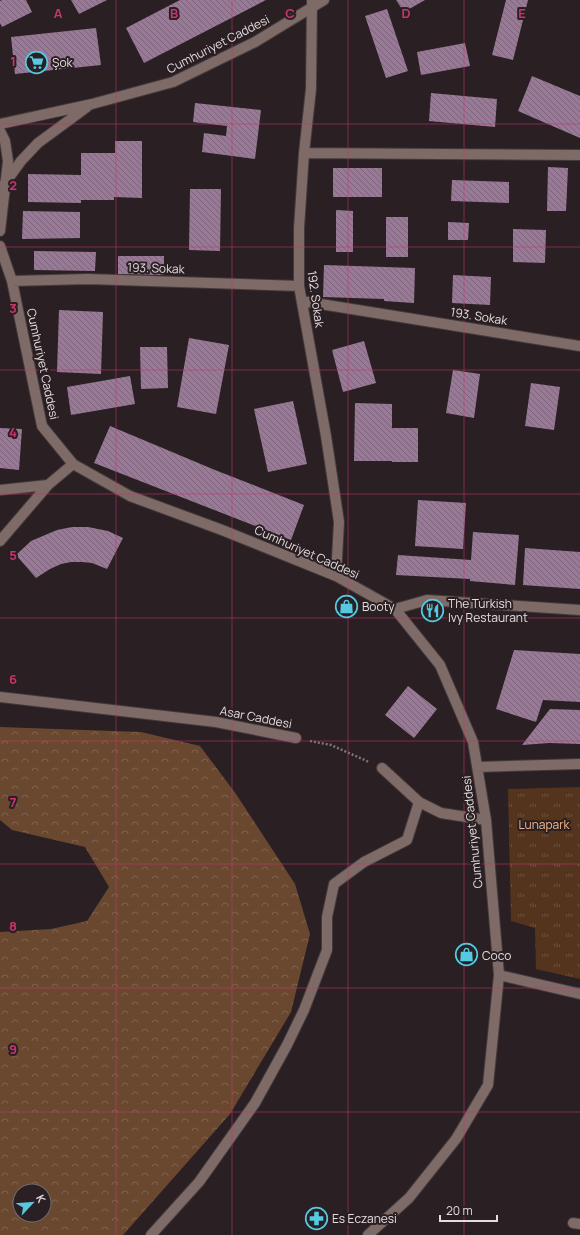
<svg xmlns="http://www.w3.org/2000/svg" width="580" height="1235" viewBox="0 0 580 1235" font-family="Manrope,sans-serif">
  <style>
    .grass { fill: url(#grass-tufts) }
    .forest { fill: url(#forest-crowns); fill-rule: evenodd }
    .building { fill: url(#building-back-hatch) }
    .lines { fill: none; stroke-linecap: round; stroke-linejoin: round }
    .minor-casing { stroke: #443a3c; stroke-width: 12 }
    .path { stroke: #7f7679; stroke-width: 2.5; stroke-dasharray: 2 2; stroke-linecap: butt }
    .minor { stroke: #7e6a67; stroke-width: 10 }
    .grid { fill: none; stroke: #c7366f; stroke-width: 1; stroke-opacity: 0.55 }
    .labels { text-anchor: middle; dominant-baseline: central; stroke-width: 4; stroke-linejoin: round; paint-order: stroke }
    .street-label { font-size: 12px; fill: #e4dddf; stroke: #2a1f22 }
    .poi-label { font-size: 12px; fill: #e4dddf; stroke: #2a1f22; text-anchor: start }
    .park-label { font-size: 12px; fill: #f2b78d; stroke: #2a1f22 }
    .grid-label { font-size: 13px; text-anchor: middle; font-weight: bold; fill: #c7366f; stroke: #2a1f22; stroke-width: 4; stroke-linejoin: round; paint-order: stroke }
  </style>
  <defs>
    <pattern id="grass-tufts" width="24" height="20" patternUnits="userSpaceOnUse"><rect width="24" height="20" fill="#54341d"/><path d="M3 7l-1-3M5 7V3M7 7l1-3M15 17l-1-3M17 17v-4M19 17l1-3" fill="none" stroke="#6c513d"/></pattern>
    <pattern id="forest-crowns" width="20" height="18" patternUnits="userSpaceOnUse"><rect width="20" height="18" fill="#6a4830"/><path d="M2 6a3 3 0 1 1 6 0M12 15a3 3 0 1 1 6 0" fill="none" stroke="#7f624e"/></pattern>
    <pattern id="building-back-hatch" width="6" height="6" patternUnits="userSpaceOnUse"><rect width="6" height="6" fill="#997997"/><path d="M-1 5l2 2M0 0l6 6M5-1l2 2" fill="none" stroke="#7b667a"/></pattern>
  </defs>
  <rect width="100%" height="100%" fill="#2a1f22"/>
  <!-- grass -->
  <path class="grass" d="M580 787V979L536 969 535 928 511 921 508 789Z"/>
  <!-- forest -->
  <path class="forest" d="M0 727 141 732 200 746 236 794 295 884 310 934 291 1012 230 1114 123 1235H0V932L51 929 87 921 109 887 85 847 12 830 0 820ZM20 1191H44V1215H20Z"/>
  <!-- building -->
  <path class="building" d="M2 0H26L32 12 2 27 0 23V1Z
    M71 0H107L79 14Z
    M180 0H266L144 63 126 28Z
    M396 0H425L404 12Z
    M506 0H528L513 60 492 55Z
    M387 9 408 71 386 78 365 16Z
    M96 28 101 65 15 74 11 37Z
    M465 43 470 66 421 75 417 52Z
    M532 76 580 96V138L518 111Z
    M431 93 497 99 495 127 429 121Z
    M195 103 261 110 255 159 202 152 204 133 226 136 227 126 193 122Z
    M115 141H142V198L114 197V200H81V203L28 202V174L81 175V153H115Z
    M548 167 568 168 566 211H547Z
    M333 168H382V197H333Z
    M452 180 509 182V203L451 201Z
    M190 189H221L220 251 189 250Z
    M336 210 353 211V252H336Z
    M23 211 80 212V238L22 239Z
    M386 217H408V257H386Z
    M448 222 469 223 468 240H448Z
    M513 229 546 230 545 263 513 262Z
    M34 251 96 252 95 271 34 270Z
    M118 256H164V275L118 274Z
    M324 265 415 268 414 303 384 301V299L323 297Z
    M453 275 491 277 490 305 452 303Z
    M59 310 103 312 101 374 57 372Z
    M189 338 229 345 216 414 177 407Z
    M364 341 376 383 343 392 332 350Z
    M140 347H167L168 388 141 389Z
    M453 370 480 374 474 418 446 413Z
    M130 376 135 404 71 415 67 387Z
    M531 383 560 387 554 430 525 426Z
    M293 401 307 464 268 472 254 409Z
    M355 403 392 404V428H418V462H392V461H354Z
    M110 426 215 470 304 505 291 540 94 463Z
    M0 428 22 429 19 470 0 468Z
    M418 500 466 503 463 549 415 546Z
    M72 527H88L108 531 123 538 107 569 92 563 82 562H71L61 564 50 569 36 578 16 555 31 541 57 530Z
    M473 532 519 535 515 585 470 581V579L396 575 398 555 471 560Z
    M525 548 580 552V589L523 585Z
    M514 650 580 654V702L543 700 536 722 496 709Z
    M408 686 437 709 414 738 385 715Z
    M550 709 580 710V744L549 743 522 745Z"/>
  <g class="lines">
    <defs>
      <path id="minor" d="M312 0 311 89 304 153 299 228V286L326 436 339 522 336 576
        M0 124 92 104 173 82 255 42 324 0
        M0 131 5 141 8 161 0 231
        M304 153 580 155
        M0 190 21 161 38 143 87 107
        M0 246 12 281 42 426 73 464 130 496 222 530 336 576 395 609 440 665 473 742 486 820 499 975 488 1085 456 1139 409 1198 368 1235
        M12 281 88 279 299 286
        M302 301 580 346
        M0 490 48 485 73 464
        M0 541 48 485
        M395 609 427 600 580 610
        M0 697 216 722 296 738
        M478 767 580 764
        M382 768 419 802 441 813 486 820
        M499 975 580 994
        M573 1223 580 1224
        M151 1235 199 1182 255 1103 287 1045 304 1010 327 950V917L334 884 364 862 407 840 419 802"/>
    </defs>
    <!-- minor casing -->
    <use href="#minor" class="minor-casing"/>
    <!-- path -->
    <path class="path" d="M310 741 331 745 369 762"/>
    <!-- minor -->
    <use href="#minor" class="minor"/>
  </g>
  <!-- grid -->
  <path class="grid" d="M116 0V1235M232 0V1235M348 0V1235M464 0V1235M0 124H580M0 247H580M0 370H580M0 494H580M0 618H580M0 741H580M0 864H580M0 988H580M0 1112H580"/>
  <!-- icons -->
  <defs>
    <symbol id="supermarket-ring" viewBox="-11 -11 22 22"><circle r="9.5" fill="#2a1f22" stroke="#56c9e0" stroke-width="1.5"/><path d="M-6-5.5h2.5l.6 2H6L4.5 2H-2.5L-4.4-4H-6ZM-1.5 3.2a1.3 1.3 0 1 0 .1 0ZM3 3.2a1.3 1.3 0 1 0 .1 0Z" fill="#56c9e0"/></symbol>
    <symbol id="shop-ring" viewBox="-11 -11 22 22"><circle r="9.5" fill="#2a1f22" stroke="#56c9e0" stroke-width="1.5"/><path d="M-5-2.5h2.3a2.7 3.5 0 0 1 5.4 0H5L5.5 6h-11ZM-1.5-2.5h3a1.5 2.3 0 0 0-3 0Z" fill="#56c9e0"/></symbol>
    <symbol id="restaurant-ring" viewBox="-11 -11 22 22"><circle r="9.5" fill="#2a1f22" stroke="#56c9e0" stroke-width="1.5"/><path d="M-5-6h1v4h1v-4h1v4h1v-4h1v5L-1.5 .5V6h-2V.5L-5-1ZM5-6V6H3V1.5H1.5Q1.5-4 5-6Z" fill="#56c9e0"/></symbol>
    <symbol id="pharmacy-ring" viewBox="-11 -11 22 22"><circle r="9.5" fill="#2a1f22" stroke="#56c9e0" stroke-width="1.5"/><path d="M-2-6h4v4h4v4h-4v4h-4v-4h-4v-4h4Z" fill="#56c9e0"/></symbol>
  </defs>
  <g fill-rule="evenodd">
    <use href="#supermarket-ring" x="24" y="50" width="25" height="25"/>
    <use href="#shop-ring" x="334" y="594" width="25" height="25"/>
    <use href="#restaurant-ring" x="420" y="598" width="25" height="25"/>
    <use href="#shop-ring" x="454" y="942" width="25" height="25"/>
    <use href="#pharmacy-ring" x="304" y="1206" width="25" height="25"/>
  </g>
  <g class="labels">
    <!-- street labels -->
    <g class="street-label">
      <text transform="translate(218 44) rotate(-27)">Cumhuriyet Caddesi</text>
      <text transform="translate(156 268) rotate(2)">193. Sokak</text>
      <text transform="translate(316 299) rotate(82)">192. Sokak</text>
      <text transform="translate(479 316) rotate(9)">193. Sokak</text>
      <text transform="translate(43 364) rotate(78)">Cumhuriyet Caddesi</text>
      <text transform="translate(307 552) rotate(24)">Cumhuriyet Caddesi</text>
      <text transform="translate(256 717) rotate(11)">Asar Caddesi</text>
      <text transform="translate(472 832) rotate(-96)">Cumhuriyet Caddesi</text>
    </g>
    <!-- poi labels -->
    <g class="poi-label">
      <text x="52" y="62">Şok</text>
      <text x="448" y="603">The Turkish<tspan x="448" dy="14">Ivy Restaurant</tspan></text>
      <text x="362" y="606">Booty</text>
      <text x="482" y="955">Coco</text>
      <text x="332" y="1218">Es Eczanesi</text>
    </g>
    <!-- park labels -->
    <g class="park-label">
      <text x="544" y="824">Lunapark</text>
    </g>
  </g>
  <g class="grid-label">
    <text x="58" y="18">A</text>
    <text x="174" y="18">B</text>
    <text x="290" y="18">C</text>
    <text x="406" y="18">D</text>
    <text x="522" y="18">E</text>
    <text x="13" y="66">1</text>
    <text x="13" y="190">2</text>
    <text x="13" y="313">3</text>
    <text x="13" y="437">4</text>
    <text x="13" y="560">5</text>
    <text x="13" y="684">6</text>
    <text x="13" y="807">7</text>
    <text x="13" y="931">8</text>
    <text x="13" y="1054">9</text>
  </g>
  <!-- north arrow -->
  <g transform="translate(32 1203) rotate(64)"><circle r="19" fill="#2a1f22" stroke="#746b6e"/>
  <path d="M0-3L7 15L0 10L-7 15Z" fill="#56c9e0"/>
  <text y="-6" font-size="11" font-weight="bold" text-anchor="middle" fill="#e4dddf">K</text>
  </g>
  <!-- scale -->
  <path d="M440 1215v6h57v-6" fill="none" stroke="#e4dddf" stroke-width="2"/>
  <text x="446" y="1215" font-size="12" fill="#e4dddf" stroke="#2a1f22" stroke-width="3" paint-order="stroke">20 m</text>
</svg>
